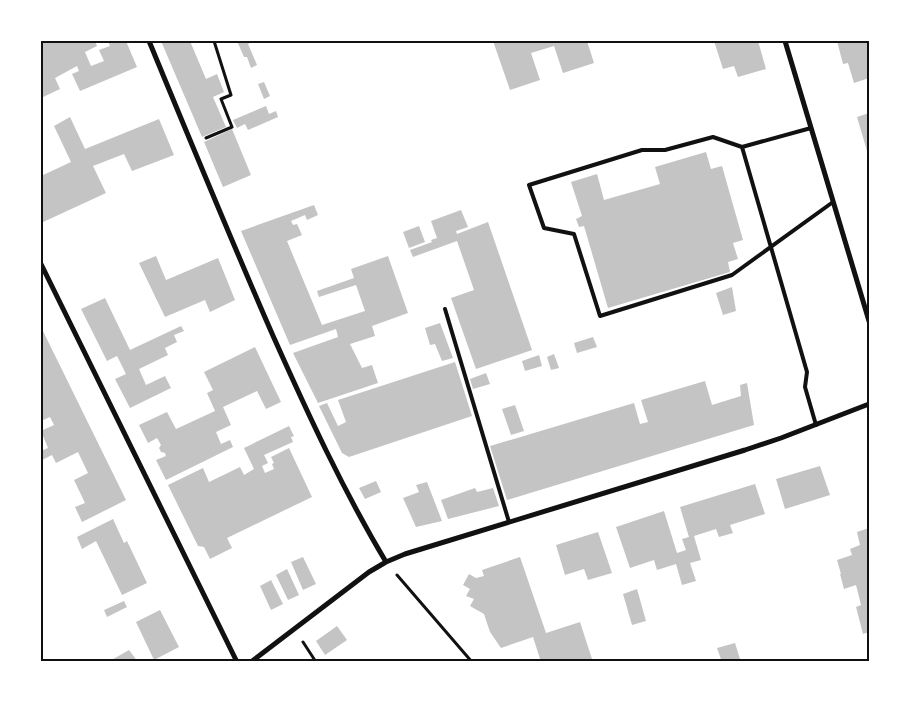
<svg xmlns="http://www.w3.org/2000/svg" width="910" height="703" viewBox="0 0 910 703" font-family="'PT Sans',sans-serif">
  <style>
    .building { fill: #c4c4c4 }
    .lines { fill: none; stroke-linecap: round; stroke-linejoin: round }
    .path { stroke: #111; stroke-width: 3 }
    .service { stroke: #111; stroke-width: 4 }
    .minor { stroke: #111; stroke-width: 5 }
    .neatline { fill: none; stroke: #111; stroke-width: 2 }
  </style>
  <rect width="100%" height="100%" fill="#fff"/>
  <!-- building -->
  <path class="building" d="M41 41H95L97 46 85 52 91 66 104 61 99 50 110 46 108 41H126L137 67 80 91 72 74 79 71 77 66 55 78 60 89 41 98Z
    M161 41H190L206 79 217 74 224 92 213 97 226 127 202 137Z
    M237 41H254L248 44 257 65 251 68 247 57H244Z
    M493 41H587L594 63 563 73 554 46 531 53 540 80 510 90Z
    M714 41H758L766 69 738 77 734 66 723 69Z
    M837 41H869V78L854 83 848 63 843 64Z
    M264 82 270 96 264 99 258 84Z
    M266 106 269 114 276 111 278 117 248 130 245 124 237 128 233 120Z
    M869 113V150L867 151 857 117Z
    M70 117 85 149 159 119 174 155 132 171 124 154 93 166 106 193 41 223V176L71 162 54 126Z
    M232 129 251 175 223 187 204 142Z
    M706 152 711 169 722 166 743 240 733 243 738 259 728 262 730 272 608 308 584 226 579 227 576 219 582 216 571 182 597 174 604 200 660 184 655 167Z
    M314 205 318 215 307 220 305 215 291 221 293 225 297 224 302 235 287 241 322 325 365 311 356 285 319 297 317 291 354 278 351 269 388 256 408 313 372 326 375 336 350 344 362 368 372 365 378 383 318 403 293 353 338 337 336 329 290 345 241 231Z
    M461 210 468 227 456 231 457 234 488 222 532 350 476 369 451 298 474 290 457 241 413 257 410 250 432 242 431 240 437 238 431 221Z
    M419 226 425 242 409 248 403 232Z
    M156 256 166 280 218 258 235 300 210 312 205 300 165 317 139 263Z
    M732 287 736 311 723 315 716 293Z
    M105 298 130 350 181 326 184 331 174 335 177 342 165 348 168 355 139 369 146 385 165 376 171 388 130 408 115 379 126 374 117 356 107 361 81 309Z
    M440 323 453 358 442 361 435 344 430 345 425 328Z
    M41 327 126 500 82 522 75 507 85 503 74 480 88 473 78 452 56 463 52 455 42 460 41 459V451L48 448 41 431 54 425 50 417 41 421Z
    M593 337 597 347 577 353 574 343Z
    M255 347 281 402 266 409 257 391 223 407 231 425 216 432 221 444 230 440 233 447 166 480 156 460 166 456 165 453 161 452 159 448 161 445 157 438 148 443 139 425 167 412 176 429 215 411 207 393 213 390 204 372Z
    M554 354 559 368 551 370 547 357Z
    M539 355 542 366 525 371 522 361Z
    M455 362 472 416 349 457 342 453 319 406 327 403 338 426 346 422 338 400Z
    M486 373 490 384 473 389 470 379Z
    M705 381 712 405 741 396 740 385 747 383 754 425 507 500 490 446 634 403 640 424 648 422 641 400Z
    M515 405 524 431 511 435 502 409Z
    M289 426 294 436 291 437 293 442 264 455 268 463 262 466 265 473 274 469 272 464 274 463 271 457 289 448 312 497 227 538 232 548 210 559 204 547 198 546 168 485 203 468 209 482 240 467 244 475 254 469 244 448Z
    M820 466 830 495 785 509 776 479Z
    M376 481 381 492 365 499 359 488Z
    M427 482 442 521 416 527 403 498 419 492 416 485Z
    M755 484 765 514 730 525 733 533 719 537 716 529 694 536 701 560 690 563 696 581 682 585 676 564 657 570 654 560 630 568 616 527 664 511 677 553 686 550 682 539 689 537 680 507Z
    M475 488 477 492 493 488 499 506 448 519 441 500Z
    M113 519 124 543 127 541 147 583 122 595 96 541 82 549 77 537Z
    M869 528V632L863 634 856 607 861 605 856 585 844 589 840 574H841L837 560 852 555 850 549 860 545 857 532Z
    M598 532 612 573 588 580 584 569 565 575 556 545Z
    M303 557 316 584 303 590 291 562Z
    M520 557 546 633 580 622 593 662H541L533 637 501 648 490 632 484 614 470 606 474 599 466 596 470 589 463 585 469 574 476 578 484 576 482 570Z
    M287 569 299 595 288 600 276 575Z
    M271 580 283 604 271 610 260 586Z
    M637 589 646 621 632 625 623 594Z
    M124 601 127 607 107 617 104 610Z
    M160 610 179 647 154 660 136 622Z
    M337 626 347 640 325 655 316 641Z
    M735 643 741 662H722L717 648Z
    M129 650 138 662H108Z"/>
  <g class="lines">
    <!-- path -->
    <path class="path" d="M206 138 232 127 221 99 231 95 214 41
      M397 575 472 662
      M303 642 316 662"/>
    <!-- service -->
    <path class="service" d="M811 128 742 147 807 372 805 387 816 425
      M742 147 713 137 665 150H642L529 185 544 228 574 234 600 316 732 275 833 202
      M445 309 509 522"/>
    <!-- minor -->
    <path class="minor" d="M149 41C190 140 231 240 274 338 308 414 343 490 386 562
      M785 41 869 321
      M41 264 237 662
      M251 662 369 572 386 562 405 554 745 450 781 438 869 404"/>
  </g>
  <!-- border -->
  <rect width="910" height="703" fill="none" stroke="#ffffff" stroke-width="85"/>
  <rect x="42" y="42" width="826" height="618" class="neatline"/>
</svg>
